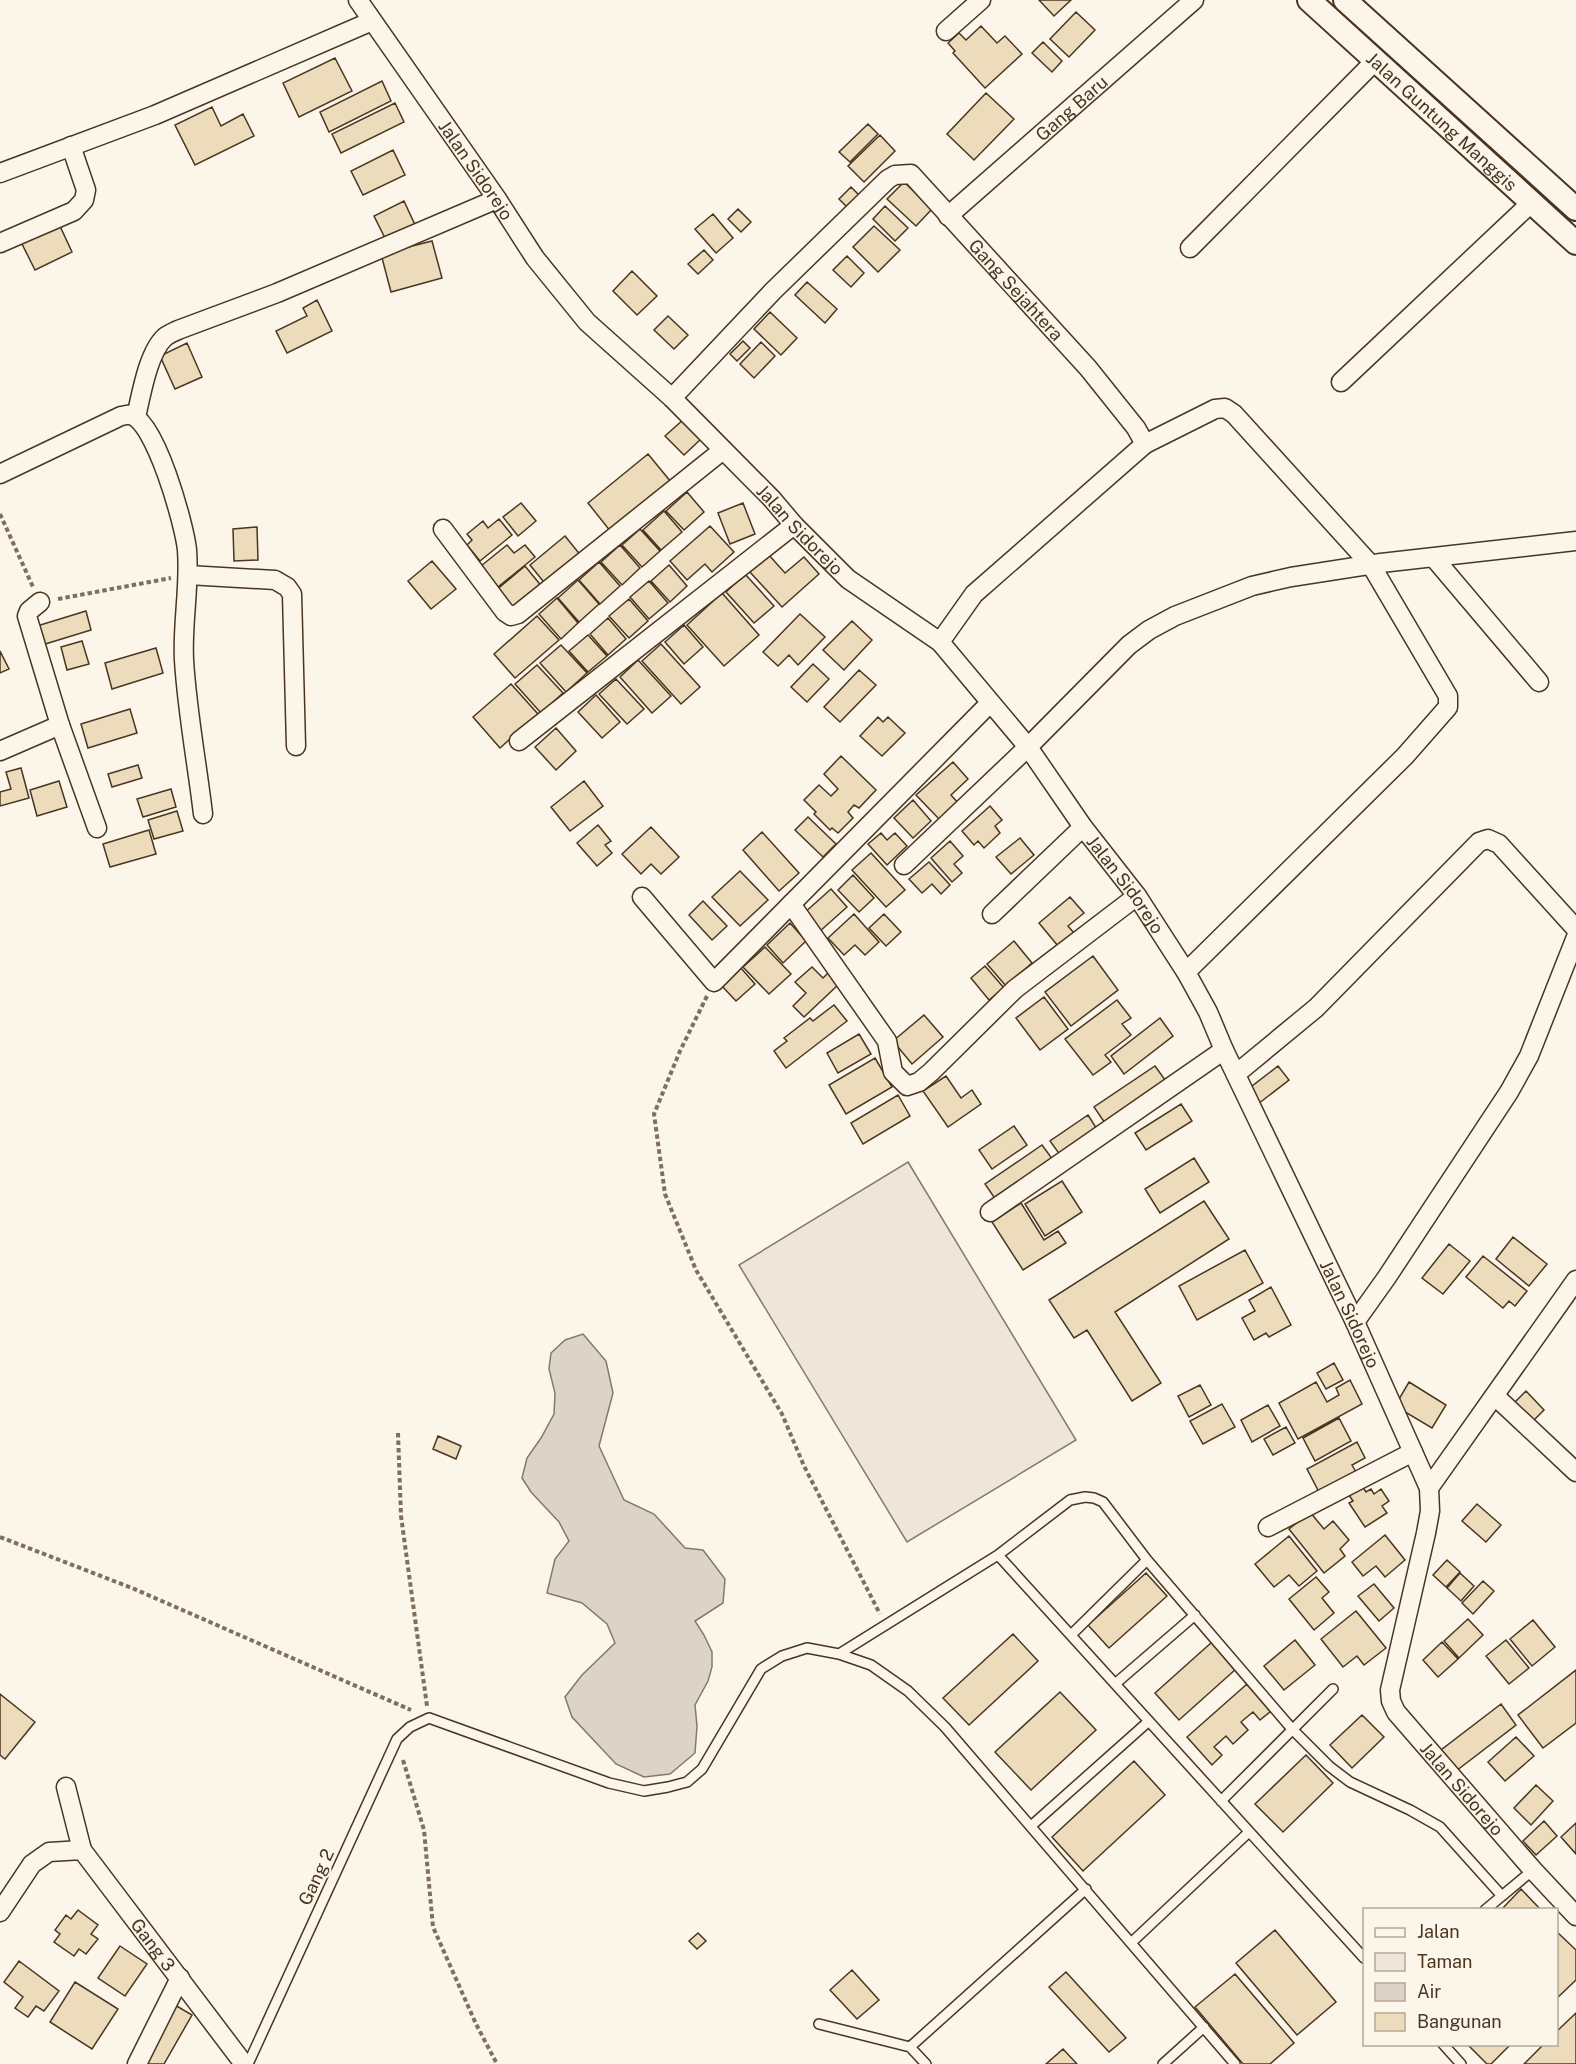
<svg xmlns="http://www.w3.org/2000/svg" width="1576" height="2064" viewBox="0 0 1576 2064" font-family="'Public Sans',sans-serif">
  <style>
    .green { fill: #ede6d9; stroke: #887966; stroke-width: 1.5 }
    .water { fill: #dcd4c6; stroke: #887966; stroke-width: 1.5 }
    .building { fill: #ecdcbc; stroke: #4a3520; stroke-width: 1.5 }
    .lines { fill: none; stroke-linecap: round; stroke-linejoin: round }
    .service-casing { stroke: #4a3520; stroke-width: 12 }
    .minor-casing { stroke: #4a3520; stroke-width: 21 }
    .tertiary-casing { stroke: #4a3520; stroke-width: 26 }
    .path { stroke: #7f6f5c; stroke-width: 4; stroke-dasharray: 4.5 3; stroke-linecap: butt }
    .service { stroke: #fbf6e9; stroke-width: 9 }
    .minor { stroke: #fbf6e9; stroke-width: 18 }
    .tertiary { stroke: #fbf6e9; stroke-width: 22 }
    .labels { text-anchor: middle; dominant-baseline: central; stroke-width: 4.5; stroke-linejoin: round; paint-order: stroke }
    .street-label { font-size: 18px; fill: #4a3520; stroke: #fbf6e9 }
  </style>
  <rect width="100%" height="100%" fill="#fbf6e9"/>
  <!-- green -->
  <path class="green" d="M908 1162 1076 1440 907 1542 739 1265Z"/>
  <!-- water -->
  <path class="water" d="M583 1334 606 1361 613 1393 599 1446 624 1500 654 1514 685 1548 703 1550 725 1579 723 1603 695 1621 704 1635 712 1652V1667L708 1681 695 1705 697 1726 695 1753 670 1774 644 1777 616 1764 572 1717 565 1697 582 1675 615 1643 607 1624 582 1603 547 1593 555 1559 569 1541 559 1522 531 1492 522 1478 527 1458 541 1438 554 1414 555 1393 549 1369 551 1353 565 1340Z"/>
  <!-- building -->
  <path class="building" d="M1039 0H1071L1054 16Z
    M1076 12 1095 30 1069 57 1050 39Z
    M981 26 997 43 1005 36 1022 54 985 88 953 53 955 51 948 43 959 33 966 40Z
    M1043 42 1062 61 1052 72 1032 53Z
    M335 58 352 91 299 117 283 83Z
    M382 81 391 101 329 132 320 112Z
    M986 93 1014 119 974 160 947 134Z
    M395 103 404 122 341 153 332 134Z
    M212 107 221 126 243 114 254 136 195 165 175 125Z
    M868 124 878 134 850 162 839 152Z
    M880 135 895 151 864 182 848 166Z
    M393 150 405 175 363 195 351 171Z
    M904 182 932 209 916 226 887 199Z
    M851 187 863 199 851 211 839 199Z
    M404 201 416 227 387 242 374 216Z
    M885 206 908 228 895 241 873 219Z
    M738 209 751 222 741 232 728 219Z
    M713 214 733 238 716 253 695 229Z
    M59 224 72 252 35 270 21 242Z
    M874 226 900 250 878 272 853 247Z
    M432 241 442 278 391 292 381 254Z
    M704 250 713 260 698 274 688 264Z
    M847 256 864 273 851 287 833 270Z
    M632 271 657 296 637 315 613 291Z
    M807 282 837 309 825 323 795 295Z
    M317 300 332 331 287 353 276 331 307 316 303 308Z
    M770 312 797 338 781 355 754 329Z
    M668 316 688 335 674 349 654 330Z
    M743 341 750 348 737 361 730 354Z
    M761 342 775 356 754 378 740 364Z
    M187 343 202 377 175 389 160 356Z
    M684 419 702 438 684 455 665 436Z
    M648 454 671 482 611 532 588 503Z
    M687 492 704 512 684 530 666 511Z
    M521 503 536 521 518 536 503 517Z
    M743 503 755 534 730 544 718 513Z
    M664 511 682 532 661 550 643 530Z
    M499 519 512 535 480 561 467 545 472 540 467 534 483 521 488 528Z
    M710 526 734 552 712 572 705 564 687 580 670 561Z
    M257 527 258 560 234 561 233 529Z
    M640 529 660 551 642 567 622 545Z
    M565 536 582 557 547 586 530 565Z
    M507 545 514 553 525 545 535 557 493 591 476 570Z
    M620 545 640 568 622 585 601 562Z
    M768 554 785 573 804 557 819 574 782 607 749 571Z
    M432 561 456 589 431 609 408 581Z
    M599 562 620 586 600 604 579 580Z
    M669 565 687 586 670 602 651 581Z
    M525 566 543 588 512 613 494 592Z
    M745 574 774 606 754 623 726 592Z
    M578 580 599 604 579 622 558 598Z
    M649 581 668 603 649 619 630 597Z
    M722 593 759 635 724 666 687 625Z
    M557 598 578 623 561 639 539 614Z
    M629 599 648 621 629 638 609 616Z
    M86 611 91 630 42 645 37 626Z
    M800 614 825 637 798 665 789 655 778 666 763 652Z
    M537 616 559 640 515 678 494 654Z
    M608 618 626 639 608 655 590 634Z
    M852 621 872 640 844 670 823 650Z
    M684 625 703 647 684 664 665 642Z
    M588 635 607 656 588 672 569 651Z
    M82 641 89 664 67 670 61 647Z
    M661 644 700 687 681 704 642 661Z
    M561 645 587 673 566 692 540 663Z
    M156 648 163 673 112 689 105 663Z
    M0 651 9 669 0 673Z
    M638 660 671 696 652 713 620 677Z
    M813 664 829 679 807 702 791 687Z
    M537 665 563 693 541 713 515 684Z
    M859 670 876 685 840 722 824 707Z
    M616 679 644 709 627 724 599 694Z
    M511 684 538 714 500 748 473 717Z
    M596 695 620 722 602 738 578 712Z
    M130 709 137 733 88 748 81 724Z
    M878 717 883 722 888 717 905 733 882 756 860 736Z
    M556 728 576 751 556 770 535 747Z
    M841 756 876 790 859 808 854 805 848 812 853 818 838 833 832 828 830 830 814 814 816 812 804 800 819 785 831 796 838 789 824 774Z
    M953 762 968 779 951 795 959 804 940 820 916 795Z
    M138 765 142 778 112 787 108 774Z
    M21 768 29 798 0 806V792L11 789 6 772Z
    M59 781 67 807 37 816 30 790Z
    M584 781 603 806 570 831 551 807Z
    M171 789 176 807 143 817 137 799Z
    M913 800 931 821 913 838 894 818Z
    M990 806 1002 820 995 826 1000 833 984 848 978 841 974 845 962 831Z
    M177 811 183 831 154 839 148 820Z
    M808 817 836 844 823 857 795 830Z
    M598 825 611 841 605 845 612 853 597 866 577 843Z
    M651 827 679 857 661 874 651 864 641 874 622 854Z
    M149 830 156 854 110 867 103 844Z
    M762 832 799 873 779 891 743 850Z
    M881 833 887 840 895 833 907 846 887 865 868 844Z
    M1020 838 1034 855 1011 874 996 857Z
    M950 841 963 856 954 864 962 873 952 882 931 858Z
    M871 853 905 890 886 907 852 870Z
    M929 862 950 885 941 894 932 884 922 893 909 879Z
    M740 871 768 900 740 926 712 897Z
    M853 875 874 898 859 912 838 890Z
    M831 889 847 907 819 932 803 914Z
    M1070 897 1084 913 1068 926 1074 933 1058 946 1039 923Z
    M703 901 727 926 712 940 689 915Z
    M854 914 879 942 865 955 855 945 844 955 828 938Z
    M884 914 901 932 886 946 869 928Z
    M790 923 806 941 783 963 767 945Z
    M1014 941 1032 963 1006 986 987 964Z
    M765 947 791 974 769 994 743 967Z
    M1093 956 1118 990 1071 1026 1045 992Z
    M985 966 1004 988 989 1000 971 978Z
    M740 967 755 984 736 1001 721 985Z
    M812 967 823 978 828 973 839 984 804 1017 793 1006 806 993 795 982Z
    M1044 997 1068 1029 1040 1050 1016 1018Z
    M1117 1000 1131 1018 1122 1024 1131 1035 1105 1055 1111 1062 1093 1075 1065 1039Z
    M834 1005 847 1021 786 1068 774 1051 787 1041 784 1038 810 1018 813 1021Z
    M924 1015 943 1037 912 1064 893 1041Z
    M1160 1018 1173 1036 1124 1074 1111 1056Z
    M859 1034 871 1054 838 1073 827 1053Z
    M875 1058 892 1087 846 1114 829 1085Z
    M1155 1066 1168 1084 1107 1126 1094 1107Z
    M1278 1066 1289 1080 1258 1104 1247 1090Z
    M946 1076 961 1098 972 1090 981 1104 948 1127 923 1091Z
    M898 1095 910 1116 863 1144 851 1123Z
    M1181 1104 1192 1121 1146 1150 1135 1133Z
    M1088 1115 1100 1134 1063 1159 1050 1141Z
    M1014 1126 1027 1145 992 1169 979 1150Z
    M1042 1145 1056 1164 998 1203 985 1184Z
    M1194 1158 1209 1182 1160 1213 1145 1189Z
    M1062 1181 1082 1212 1045 1236 1025 1204Z
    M1204 1201 1229 1239 1115 1312 1161 1383 1132 1401 1087 1330 1074 1338 1049 1300Z
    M1021 1203 1044 1240 1058 1231 1066 1243 1023 1270 992 1222Z
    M1513 1237 1547 1264 1529 1286 1496 1259Z
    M1449 1244 1470 1261 1443 1294 1422 1278Z
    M1245 1250 1263 1283 1197 1320 1179 1286Z
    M1483 1256 1527 1291 1515 1306 1509 1301 1503 1308 1466 1277Z
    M1271 1287 1291 1325 1269 1337 1266 1333 1254 1340 1242 1318 1255 1311 1249 1300Z
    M1334 1363 1343 1380 1326 1389 1317 1373Z
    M1350 1380 1362 1404 1298 1439 1279 1403 1316 1382 1327 1402 1339 1395 1336 1388Z
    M1409 1382 1446 1405 1432 1428 1395 1406Z
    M1200 1385 1211 1405 1189 1417 1178 1396Z
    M1526 1391 1544 1410 1529 1425 1511 1406Z
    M1222 1404 1235 1427 1203 1444 1190 1421Z
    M1268 1405 1280 1426 1252 1442 1241 1420Z
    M1339 1418 1351 1441 1315 1461 1303 1438Z
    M1286 1427 1295 1443 1273 1455 1264 1439Z
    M438 1436 461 1446 456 1459 433 1449Z
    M1357 1442 1365 1458 1352 1465 1356 1472 1319 1492 1307 1469Z
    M1362 1486 1366 1492 1371 1489 1374 1494 1381 1489 1389 1501 1382 1506 1387 1513 1365 1527 1349 1503 1353 1501 1349 1495Z
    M1477 1504 1501 1525 1486 1542 1462 1521Z
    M1310 1512 1324 1529 1333 1521 1349 1540 1340 1549 1345 1556 1324 1573 1289 1529Z
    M1385 1535 1405 1560 1385 1577 1376 1566 1363 1576 1352 1562Z
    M1289 1536 1317 1571 1299 1586 1289 1575 1274 1587 1255 1564Z
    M1447 1560 1460 1572 1446 1587 1433 1575Z
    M1146 1573 1167 1596 1109 1648 1088 1625Z
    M1460 1573 1474 1586 1461 1601 1447 1588Z
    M1316 1577 1329 1592 1322 1598 1334 1613 1314 1630 1289 1599Z
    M1483 1581 1494 1591 1473 1614 1462 1603Z
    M1374 1584 1394 1608 1379 1621 1358 1596Z
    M1356 1611 1386 1648 1364 1665 1357 1656 1343 1667 1321 1639Z
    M1468 1619 1483 1635 1459 1658 1444 1641Z
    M1533 1620 1555 1647 1532 1666 1510 1639Z
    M1013 1634 1038 1661 969 1725 943 1698Z
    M1295 1640 1315 1665 1284 1690 1264 1666Z
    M1506 1640 1529 1668 1509 1684 1486 1656Z
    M1212 1642 1236 1669 1179 1720 1155 1693Z
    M1442 1642 1458 1659 1438 1677 1423 1660Z
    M1576 1670V1723L1543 1748 1518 1715Z
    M1247 1684 1271 1711 1260 1720 1253 1712 1241 1722 1248 1730 1233 1744 1226 1736 1214 1747 1222 1755 1212 1765 1187 1737Z
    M1060 1692 1096 1730 1031 1790 995 1752Z
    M0 1694 35 1722 5 1759 0 1755Z
    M1501 1704 1516 1725 1456 1771 1441 1750Z
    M1362 1715 1384 1737 1352 1768 1330 1745Z
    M1516 1737 1534 1756 1505 1781 1488 1762Z
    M1306 1755 1333 1783 1283 1832 1255 1804Z
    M1134 1761 1165 1795 1083 1871 1052 1837Z
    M1536 1785 1553 1801 1531 1825 1514 1808Z
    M1544 1821 1557 1836 1536 1855 1523 1841Z
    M1576 1823V1854L1561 1837Z
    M1521 1889 1541 1910H1501Z
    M78 1910 98 1925 91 1934 98 1939 86 1954 79 1949 74 1956 54 1942 60 1934 55 1930 66 1915 71 1919Z
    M1275 1930 1336 2002 1297 2035 1236 1963Z
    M1556 1931 1576 1950V1980L1556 1999Z
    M698 1933 706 1941 697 1949 689 1941Z
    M120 1946 147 1964 125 1996 98 1978Z
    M19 1961 59 1991 44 2011 36 2006 28 2017 15 2008 23 1997 4 1982Z
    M852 1970 879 2000 857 2019 830 1990Z
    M1066 1972 1126 2038 1109 2052 1049 1987Z
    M1235 1974 1294 2043 1270 2064H1243L1195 2007Z
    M75 1982 118 2009 92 2049 50 2022Z
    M175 2005 192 2015 164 2064H141Z
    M1576 2013V2064H1524L1544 2044H1556V2032Z
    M1467 2044H1511L1491 2064H1487Z
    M1063 2049 1077 2064H1046Z"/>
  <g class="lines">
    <defs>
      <path id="service" d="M998 1555 1364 1958
        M1071 1635 1147 1560
        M839 1654 998 1555 1070 1500 1085 1497 1094 1498 1103 1502 1147 1560 1292 1729 1329 1766 1350 1782 1410 1810 1440 1827 1502 1896
        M1115 1684 1195 1615
        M1221 1801 1333 1689
        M1031 1826 1149 1721
        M1485 1910 1533 1870
        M1132 1942 1249 1832
        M819 2024 910 2047
        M1443 2044 1461 2064
        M248 2064 397 1739 410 1727 429 1718 609 1783 644 1791 668 1787 687 1782 702 1769 761 1669 782 1656 807 1648 839 1654 871 1665 908 1691 945 1727 1235 2064
        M926 2064 910 2047 1086 1889
        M1163 2064 1204 2027"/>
      <g id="minor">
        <path id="s1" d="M358 0 497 199 535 258 587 322 672 398 772 499 794 525 848 579 940 642 1028 747 1083 827 1137 896 1186 972 1208 1012 1224 1050 1355 1322 1429 1488 1430 1511 1426 1533 1390 1690 1391 1701 1396 1712 1533 1870 1576 1916"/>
        <path d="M946 31 981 0"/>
        <path d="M0 173 155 115 372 21"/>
        <path id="s2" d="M948 216 1194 0"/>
        <path d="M0 243 74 211 84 200 86 190 71 146"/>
        <path d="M1190 248 1376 60"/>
        <path d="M1341 382 1531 203"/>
        <path id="s3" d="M672 398 773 291 888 179 895 175 911 174 1088 368 1136 428 1145 444 974 594 940 642"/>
        <path d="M136 417C141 396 148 352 165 337 169 334 174 332 178 330L277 293 497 199"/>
        <path d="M1145 444 1215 409 1225 408 1234 414 1371 565 1448 696V707L1405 756 1186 972"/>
        <path d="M0 474 121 416C124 416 127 414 130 415 155 418 185 527 187 550 190 587 182 623 184 660 187 711 197 763 203 814"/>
        <path d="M443 529 505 612 511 616 518 614 723 450"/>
        <path d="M1434 558 1539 682"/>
        <path d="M188 575 275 580 287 587 292 594 296 746"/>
        <path d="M40 602 29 611 27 616 60 725 97 828"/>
        <path d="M519 741 794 525"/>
        <path d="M0 751 60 725"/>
        <path d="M904 865 1028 747 1129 645 1149 630 1175 616 1252 586 1291 577 1381 563 1576 541"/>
        <path d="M642 897 714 982 990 703"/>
        <path d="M791 904 887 1041 893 1072 907 1086 919 1082 931 1072 1015 989 1137 896"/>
        <path d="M992 914 1083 827"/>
        <path d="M1236 1074 1316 1008 1479 842 1488 839 1499 844 1576 929"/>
        <path d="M990 1212 1224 1050"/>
        <path d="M1355 1322 1387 1277 1509 1092 1529 1056 1576 937"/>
        <path d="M1495 1396 1576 1472"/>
        <path d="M1429 1488 1576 1280"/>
        <path d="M1268 1527 1413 1452"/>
        <path d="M66 1787 82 1850"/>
        <path id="s4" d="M0 1912 32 1864 49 1852 82 1850 244 2064"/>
        <path d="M137 2064 180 1978"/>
      </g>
      <g id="tertiary">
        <path id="s5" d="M1309 0 1576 243"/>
        <path d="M1345 0 1576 209"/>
      </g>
    </defs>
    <!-- service casing -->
    <use href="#service" class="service-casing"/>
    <!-- minor casing -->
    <use href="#minor" class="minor-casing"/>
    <!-- tertiary casing -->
    <use href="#tertiary" class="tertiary-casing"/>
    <!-- path -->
    <path class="path" d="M0 514 33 587
      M58 599 171 578
      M707 996 680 1051 654 1114 665 1194 696 1270 782 1414 804 1466 880 1614
      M398 1433 401 1516 427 1706
      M0 1537 132 1588 411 1710
      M403 1760 424 1830 433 1927 476 2024 497 2064"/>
    <!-- service -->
    <use href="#service" class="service"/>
    <!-- minor -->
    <use href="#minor" class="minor"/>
    <!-- tertiary -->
    <use href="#tertiary" class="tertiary"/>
  </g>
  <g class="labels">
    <!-- street labels -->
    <g class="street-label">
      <text stroke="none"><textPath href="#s2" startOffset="164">Gang Baru</textPath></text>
      <text stroke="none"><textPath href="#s5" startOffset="180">Jalan Guntung Manggis</textPath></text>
      <text stroke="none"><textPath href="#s1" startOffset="207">Jalan Sidorejo</textPath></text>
      <text stroke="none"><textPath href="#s3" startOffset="488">Gang Sejahtera</textPath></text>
      <text stroke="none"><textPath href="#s1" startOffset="693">Jalan Sidorejo</textPath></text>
      <text stroke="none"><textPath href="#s1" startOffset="1179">Jalan Sidorejo</textPath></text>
      <text stroke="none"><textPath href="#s1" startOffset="1665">Jalan Sidorejo</textPath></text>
      <text stroke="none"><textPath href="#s1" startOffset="2187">Jalan Sidorejo</textPath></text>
      <text transform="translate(316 1877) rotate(-65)">Gang 2</text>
      <text stroke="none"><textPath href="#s4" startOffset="230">Gang 3</textPath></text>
    </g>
  </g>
  <!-- legend -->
  <rect x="1363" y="1908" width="195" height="138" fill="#fbf6e9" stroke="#b4a999" stroke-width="1.5"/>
  <rect x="1375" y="1928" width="30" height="9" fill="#fbf6e9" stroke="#b4a999" stroke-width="1.5"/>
  <text x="1417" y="1938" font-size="18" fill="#4a3520">Jalan</text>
  <rect x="1375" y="1953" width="30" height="18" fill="#ede6d9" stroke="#b4a999" stroke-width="1.5"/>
  <text x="1417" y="1968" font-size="18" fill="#4a3520">Taman</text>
  <rect x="1375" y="1983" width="30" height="18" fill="#dcd4c6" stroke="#b4a999" stroke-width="1.5"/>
  <text x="1417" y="1998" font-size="18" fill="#4a3520">Air</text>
  <rect x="1375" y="2013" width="30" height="18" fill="#ecdcbc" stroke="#b4a999" stroke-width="1.5"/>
  <text x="1417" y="2028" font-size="18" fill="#4a3520">Bangunan</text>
</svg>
